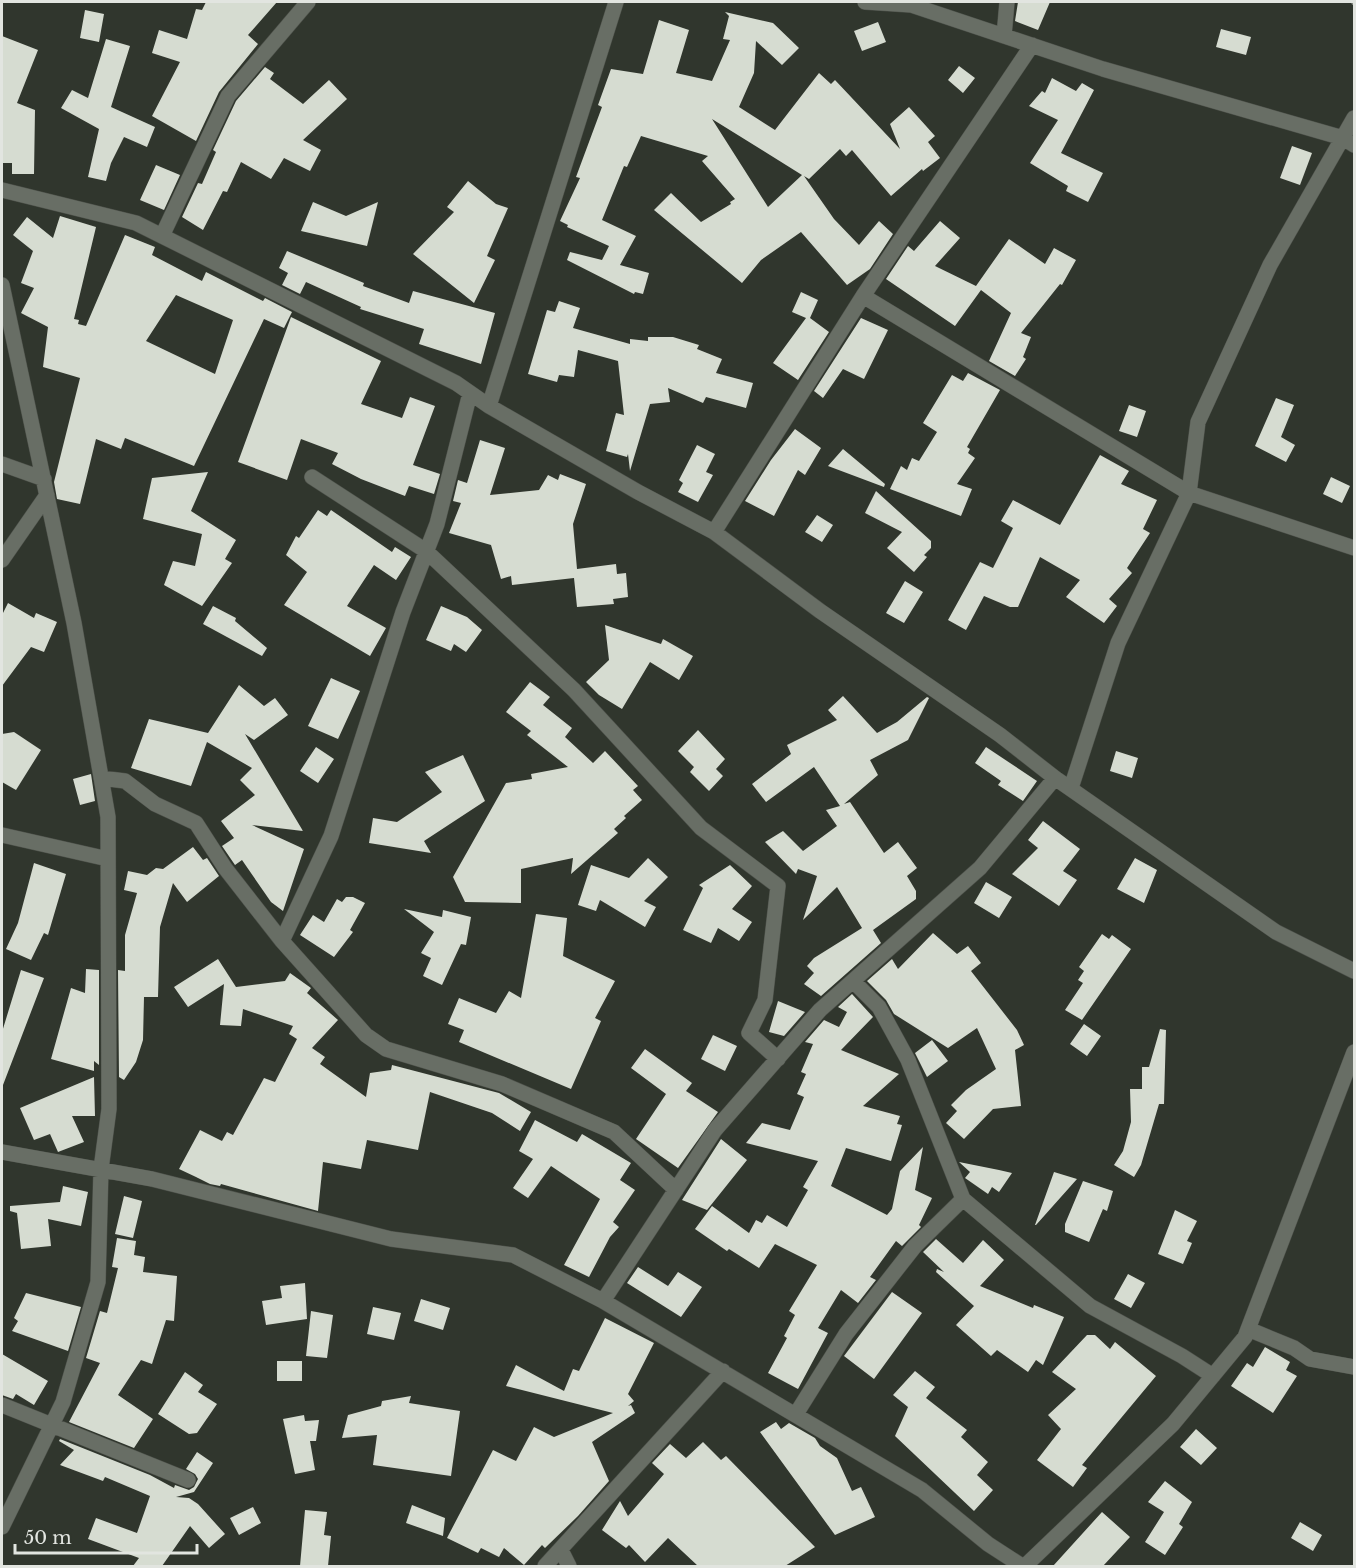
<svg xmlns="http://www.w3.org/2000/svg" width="1356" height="1568" viewBox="0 0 1356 1568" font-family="'Libre Baskerville',serif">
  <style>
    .building { fill: #d6dcd1; fill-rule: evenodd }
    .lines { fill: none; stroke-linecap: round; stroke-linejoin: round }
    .minor-casing { stroke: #4d514a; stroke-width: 16 }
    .path { stroke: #848982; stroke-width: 4; stroke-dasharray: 4.5 4.5; stroke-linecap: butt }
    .minor { stroke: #686e65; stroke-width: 15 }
  </style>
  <rect width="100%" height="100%" fill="#30362d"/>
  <!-- building -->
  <path class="building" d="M206 2H277L248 35 258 44 219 92 196 141 152 116 180 62 152 53 159 30 187 39 196 9 202 10Z
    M1018 2H1050L1038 30 1015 21Z
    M85 10 104 14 99 42 80 38Z
    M725 12 773 23 799 48 782 65 756 41 754 73 739 107 775 130 819 73 831 84 835 80 900 149 890 124 909 107 935 136 928 142 940 158 923 171 922 169 891 196 852 150 846 156 840 149 809 179 804 176 834 219 859 245 879 221 893 234 870 269 847 285 801 232 761 260 742 283 654 210 671 193 701 222 731 204 730 202 735 199 702 161 708 156 641 136 627 167 624 166 602 220 636 236 620 265 649 273 643 294 635 292 634 294 567 260 570 252 602 260 609 246 567 227 568 225 560 221 580 178 576 177 602 107 598 105 611 69 643 74 659 20 689 30 676 73 712 81 730 40 723 39 729 16ZM712 119 802 175 768 207Z
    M878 22 886 42 862 51 854 31Z
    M1221 29 1251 37 1246 55 1216 47Z
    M2 36 38 50 17 103 35 110 34 174H12V163H2Z
    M106 39 130 46 111 107 155 127 147 147 124 137 111 163 106 181 88 177 99 129 61 108 72 90 88 98Z
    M959 66 975 78 963 93 948 80Z
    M265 67 274 73 270 79 303 104 329 80 347 99 303 140 321 150 310 171 284 158 271 179 241 162 227 192 223 191 203 230 182 217 198 183 202 184 216 152 213 150 236 101Z
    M1052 78 1076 91 1082 83 1094 90 1061 153 1103 173 1088 202 1066 191 1068 186 1030 163 1058 120 1029 106 1042 91 1045 93Z
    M1292 146 1312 153 1300 185 1280 178Z
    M156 165 180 175 164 210 140 200Z
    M468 181 496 204 508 208 487 256 495 260 474 303 413 254 454 212 447 207Z
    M313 202 346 216 378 202 367 246 301 231Z
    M60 216 96 227 74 319 79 320 78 324 86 326 125 235 155 247 152 255 202 281 206 272 263 301 265 298 292 312 284 328 264 319 194 466 125 438 121 449 96 439 80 504 57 499 54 482 80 378 43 367 48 327 21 313 34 288 21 283 33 251 13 235 27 217 53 238ZM176 295 233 320 215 374 146 341Z
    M940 221 960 238 935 266 976 286 1009 239 1045 264 1054 248 1076 260 1062 285 1060 284 1021 333 1031 337 1023 357 1026 359 1015 376 989 361 1011 313 981 290 955 326 886 279 908 246 914 251Z
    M287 251 364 283 363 286 409 303 413 291 495 313 481 364 419 344 424 329 360 309 361 307 306 282 300 294 282 285 288 273 279 268Z
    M801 292 818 300 810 318 829 332 798 380 773 363 806 318 792 312Z
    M559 301 580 308 573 328 630 344V339L648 341V337H673L699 345 697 349 722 359 716 373 753 383 746 408 706 397 703 403 668 388 670 402 650 404 630 471 628 454 627 457 606 451 616 413 624 415 618 361 578 350 574 377 559 375 557 382 528 374 547 310 555 312Z
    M291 317 381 361 361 404 402 418 410 397 435 406 413 465 440 474 434 494 409 486 405 496 361 479 332 464 338 453 301 439 287 480 238 462Z
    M861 318 888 330 864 379 843 369 823 398 814 391Z
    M968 373 1000 390 967 447 970 449 968 453 975 458 957 484 972 489 961 516 890 489 901 466 907 470 912 458 919 461 937 432 923 423 952 375 963 381Z
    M1276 398 1294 405 1281 437 1295 445 1286 462 1255 446Z
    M1129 405 1146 411 1137 437 1119 431Z
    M795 429 821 448 805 475 798 470 774 516 745 501 771 460Z
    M480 440 505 448 490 495 539 490 548 475 558 480 560 474 586 484 573 524 577 569 616 564 617 574 626 573 628 597 613 599 614 604 577 607 574 578 512 585 511 576 501 579 491 545 449 533 461 503 453 501 458 480 467 483Z
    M697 445 715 454 706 472 713 475 698 502 678 492 683 483 679 480Z
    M843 449 885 484 884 487 828 466Z
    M1100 455 1129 471 1121 484 1157 500 1143 529 1150 533 1127 568 1132 573 1109 599 1117 606 1104 623 1066 597 1080 580 1040 557 1018 607H1010L984 596 966 630 948 620 980 562 993 568 1013 528 1001 521 1013 500 1060 525Z
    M208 472 191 511 236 540 225 559 232 563 202 606 164 585 173 561 195 566 202 534 143 519 152 478Z
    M1331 477 1350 486 1342 503 1323 494Z
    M876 491 931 541V548L924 555 927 557 914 572 887 548 902 532 865 513Z
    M318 510 327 516 331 510 392 552 395 547 411 557 396 580 374 565 347 606 386 628 370 656 284 605 307 572 286 555 296 536 299 538Z
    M817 515 833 525 822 542 805 532Z
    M905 581 923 592 904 623 886 613Z
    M8 603 34 618 36 613 57 622 44 652 31 647 2 686V615Z
    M213 606 236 618 235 621 267 648 262 656 203 624Z
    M441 606 467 617 482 630 466 652 454 644 451 651 426 640Z
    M605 625 661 644 663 639 693 656 679 680 650 662 622 709 599 695 586 682 609 660Z
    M331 678 360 691 338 739 308 726Z
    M530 682 550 697 543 705 572 728 565 737 593 763 605 751 638 786 633 790 642 800 624 816 626 818 614 829 618 833 571 874 573 858 521 869V903L465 902 453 877 506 783 532 779 531 774 568 767 527 735 531 731 506 712Z
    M239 685 264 706 275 698 288 715 254 740 245 734 303 831 252 825 304 849 283 911 271 902 242 860 235 865 222 846 234 838 221 821 255 795 240 780 252 768 207 742 191 786 131 768 149 719 208 733Z
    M843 696 877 733 897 722 927 697 929 698 908 740 870 760 878 775 844 804 850 802 884 853 898 842 917 868 907 876 916 891V899L873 930 881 943 821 996 804 984 814 973 807 966 814 958 862 928 837 887 803 920 817 876 798 869 796 874 765 842 783 831 803 851 837 826 826 810 840 806 814 767 766 802 752 784 791 754 787 745 837 720 828 710Z
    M698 730 725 759 716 769 723 776 709 791 690 772 694 767 678 751Z
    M14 732 41 750 16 790 2 782V734Z
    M316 747 334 759 318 783 300 771Z
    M986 747 1037 781 1023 801 998 785 1001 781 975 763Z
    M1116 751 1138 758 1132 778 1110 771Z
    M463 755 485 801 424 841 431 853 369 843 373 818 397 822 442 792 425 772Z
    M91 774 95 801 80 805 73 779Z
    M1043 821 1080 849 1063 871 1077 880 1059 906 1012 874 1038 848 1028 840Z
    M193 847 203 860 207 858 219 876 187 902 173 883 160 927 158 997H144L143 1040 136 1062 124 1080 119 1077 118 970 125 971V935L137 893 124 890 128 871 147 875 156 868 163 869Z
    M648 858 668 877 644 901 656 907 645 927 600 900 596 911 578 905 591 865 629 878Z
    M1135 858 1157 870 1144 903 1117 889Z
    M34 863 66 874 48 935 44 933 31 960 6 949 18 923Z
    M730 865 752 886 732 909 752 922 739 941 718 928 711 943 683 930 703 888 699 885Z
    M986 882 1012 897 999 918 974 903Z
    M346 897H353L365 903 350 930 353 932 334 957 300 935 313 915 324 922 337 899 342 902Z
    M404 909 442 917 443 910 471 917 466 945 461 944 442 985 423 976 431 958 421 953 434 932Z
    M536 914 567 918 563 956 615 981 595 1018 601 1021 571 1089 459 1042 464 1030 448 1024 459 998 496 1013 509 991 521 998Z
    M933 933 957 954 968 946 981 963 971 971 1017 1030 1024 1045 1015 1050 1021 1106 993 1109 964 1139 946 1123 957 1111 951 1105 966 1090 996 1069 977 1028 948 1048 894 1014 886 1000 867 981 892 959 898 969Z
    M1102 934 1109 939 1112 935 1131 949 1082 1020 1065 1010 1083 983 1078 980 1084 971 1079 967Z
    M218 959 236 987 285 981 290 973 311 988 307 993 338 1020 312 1048 325 1057 320 1064 366 1097 370 1073 391 1070 392 1065 499 1093 531 1112 520 1131 492 1113 430 1092 418 1150 367 1140 361 1169 323 1162 318 1211 221 1184 220 1186 210 1184 196 1177 179 1169 200 1130 222 1141 227 1132 233 1135 264 1078 275 1082 297 1039 289 1034 293 1026 243 1009 241 1026 220 1025 224 984 188 1007 174 987Z
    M86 969 99 970V1065L94 1061V1071L51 1059 71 988 85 993Z
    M21 970 44 978 3 1085 2 1032Z
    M852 994 873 1017 841 1050 899 1074 863 1106 900 1116 897 1124 902 1125 891 1161 846 1148 831 1186 887 1215 892 1209 900 1171 923 1147 915 1190 932 1198 919 1225 921 1227 902 1246 896 1241 870 1277 876 1280 858 1303 841 1290 818 1328 828 1333 798 1389 768 1373 787 1338 784 1336 795 1315 789 1311 817 1265 775 1244 759 1268 729 1249 727 1251 695 1229 712 1206 749 1233 756 1220 762 1223 767 1215 787 1227 808 1190 803 1187 818 1161 746 1143 762 1123 790 1130 804 1097 797 1094 806 1074 801 1072 813 1044 805 1042 824 1020 839 1027 847 1012 838 1007Z
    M778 1001 805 1012 784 1036 769 1032Z
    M1084 1024 1101 1036 1087 1056 1070 1044Z
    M1160 1029 1166 1030 1164 1104H1159L1141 1165 1134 1177 1114 1165 1123 1151 1131 1122 1130 1089H1142V1067H1149Z
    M713 1035 737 1046 725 1071 701 1059Z
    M932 1040 948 1061 927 1077 915 1053Z
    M645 1049 692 1083 686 1091 718 1112 678 1168 636 1139 666 1094 631 1068Z
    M94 1077 95 1116H72L84 1142 58 1152 50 1134 34 1140 20 1108Z
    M535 1120 577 1142 582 1134 631 1163 620 1180 635 1190 613 1222 619 1227 610 1237 589 1277 564 1265 600 1199 551 1166 528 1198 513 1188 533 1159 519 1151Z
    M721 1139 747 1160 707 1210 682 1200Z
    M959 1162 999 1170 1012 1173 999 1192 992 1187 988 1194 965 1178 970 1172Z
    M1054 1172 1077 1179 1036 1225H1035Z
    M1083 1181 1113 1191 1107 1211 1103 1209 1089 1242 1065 1232V1224Z
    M63 1186 88 1192 81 1226 48 1219 51 1246 21 1249 17 1213 10 1211V1206L60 1202Z
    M124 1196 142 1201 133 1238 115 1234Z
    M1175 1210 1197 1221 1187 1241 1192 1243 1183 1264 1158 1254Z
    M117 1238 136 1241 134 1255 145 1257 143 1272 177 1276 174 1321 166 1320 152 1364 141 1360 118 1395 153 1419 134 1448 69 1422 100 1363 86 1358 100 1311 107 1313 118 1268 112 1267Z
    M936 1239 963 1263 983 1240 1004 1260 980 1286 1033 1308 1034 1305 1064 1317 1043 1365 1036 1360 1028 1372 997 1350 991 1356 956 1325 974 1306 936 1272 937 1269 944 1272 923 1252Z
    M638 1267 668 1286 678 1272 702 1287 681 1317 627 1283Z
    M1128 1274 1145 1283 1131 1308 1114 1299Z
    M305 1283 307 1319 266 1325 262 1301 282 1298 280 1286Z
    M892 1292 922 1313 874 1379 844 1356Z
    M26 1293 81 1307 68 1351 12 1331 18 1321 14 1318Z
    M421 1299 450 1308 443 1330 414 1321Z
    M373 1307 401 1313 394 1340 367 1334Z
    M311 1311 333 1315 327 1358 306 1356Z
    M605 1318 654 1343 628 1394 634 1401 628 1406 631 1405 635 1413 592 1442 609 1481 578 1516 545 1548 542 1545 524 1565 504 1548 499 1557 481 1548 478 1553 447 1538 493 1450 516 1461 534 1427 554 1437 613 1413 506 1386 516 1365 564 1391 573 1369 579 1371Z
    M1087 1335H1095L1110 1349 1115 1342 1156 1376 1082 1465 1087 1468 1073 1487 1037 1460 1061 1429 1048 1415 1076 1389 1052 1372Z
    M1265 1347 1290 1362 1286 1370 1297 1376 1273 1413 1231 1386 1247 1363 1253 1367Z
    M2 1354 48 1381 34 1405 16 1394 13 1399 2 1395Z
    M277 1361H302V1381H277Z
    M915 1371 935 1387 926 1398 967 1430 961 1437 988 1462 977 1475 993 1490 974 1511 895 1436 908 1407 893 1395Z
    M185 1372 203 1385 198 1392 217 1404 197 1433 189 1434 158 1414Z
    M411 1396 409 1403 460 1411 451 1476 373 1465 377 1435 342 1438 348 1415 381 1406 382 1401Z
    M304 1415 305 1421 319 1420 316 1441H310L315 1470 295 1474 283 1419Z
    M776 1422 781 1429 789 1423 815 1438 820 1446 837 1458 852 1491 861 1487 875 1517 835 1535 760 1432Z
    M1196 1429 1217 1448 1201 1465 1180 1447Z
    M60 1439 150 1475 174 1488 175 1485 189 1490 194 1487 198 1479 195 1474 186 1469 197 1452 213 1463 194 1492 176 1497 189 1498 198 1504 225 1534 209 1548 190 1526 162 1566H133L139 1558 88 1539 96 1518 137 1533 150 1496 105 1477 103 1481 60 1465 74 1450 59 1441Z
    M703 1442 721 1460 726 1456 815 1547 785 1566H698L668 1538 645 1562 629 1545 626 1548 602 1530 620 1501 628 1516 664 1474 652 1463 670 1444 686 1458Z
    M1165 1481 1192 1502 1179 1524 1183 1527 1165 1555 1145 1542 1164 1512 1148 1502Z
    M412 1505 445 1518 443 1536 406 1523Z
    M253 1507 261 1523 239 1535 230 1518Z
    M305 1510 327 1512 324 1535 331 1536 328 1566H300Z
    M1102 1512 1130 1537 1103 1566H1053Z
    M1300 1522 1322 1535 1313 1551 1291 1538Z"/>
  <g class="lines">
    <defs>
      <path id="minor" d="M865 2 911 5 1103 69 1343 138 1354 145
        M1004 36 1007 2
        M2 190 136 223 456 383 489 406 638 492 714 532 820 611 1000 735 1055 778 1276 932 1354 971
        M162 236 228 96 308 2
        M2 285 74 623 108 817 109 1109 101 1169 98 1282 63 1402 2 1527
        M863 296 1189 493 1354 548
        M489 406 616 2
        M2 464 44 479
        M312 477 426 551 574 690 701 828 778 886 765 1000 749 1033 778 1059
        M714 532 863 296 1032 45
        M2 560 47 495
        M101 778 125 781 155 804 196 823 225 868 282 941 366 1035 386 1049 502 1084 614 1132 676 1190
        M1071 788 1118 643 1189 493 1198 422 1270 265 1354 118
        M2 835 108 859
        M282 941 331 836 403 612 437 524 470 393
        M2 1152 152 1179 391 1239 513 1255 603 1301 922 1490 988 1544 1022 1566
        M963 1199 1090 1306 1182 1356 1213 1376
        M603 1301 715 1130 820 1010 980 868 1055 778
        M1248 1329 1294 1348 1310 1359 1354 1367
        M2 1405 188 1480
        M796 1414 846 1334 915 1246 963 1199 908 1060 879 1007 853 981
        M561 1550 569 1566
        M545 1566 723 1371
        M1025 1566 1173 1424 1245 1337 1354 1052"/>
    </defs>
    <!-- minor casing -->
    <use href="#minor" class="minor-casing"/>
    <!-- path -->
    <path class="path" d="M1353 2 1354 4"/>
    <!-- minor -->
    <use href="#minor" class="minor"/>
  </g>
  <!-- border -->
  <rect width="1356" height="1568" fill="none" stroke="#e2e5e0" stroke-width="6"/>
  <!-- scale -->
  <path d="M15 1544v9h182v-9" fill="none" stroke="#e2e5e0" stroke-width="3"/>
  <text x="24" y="1544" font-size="18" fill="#e2e5e0" stroke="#30362d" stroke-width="4.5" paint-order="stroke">50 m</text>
</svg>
